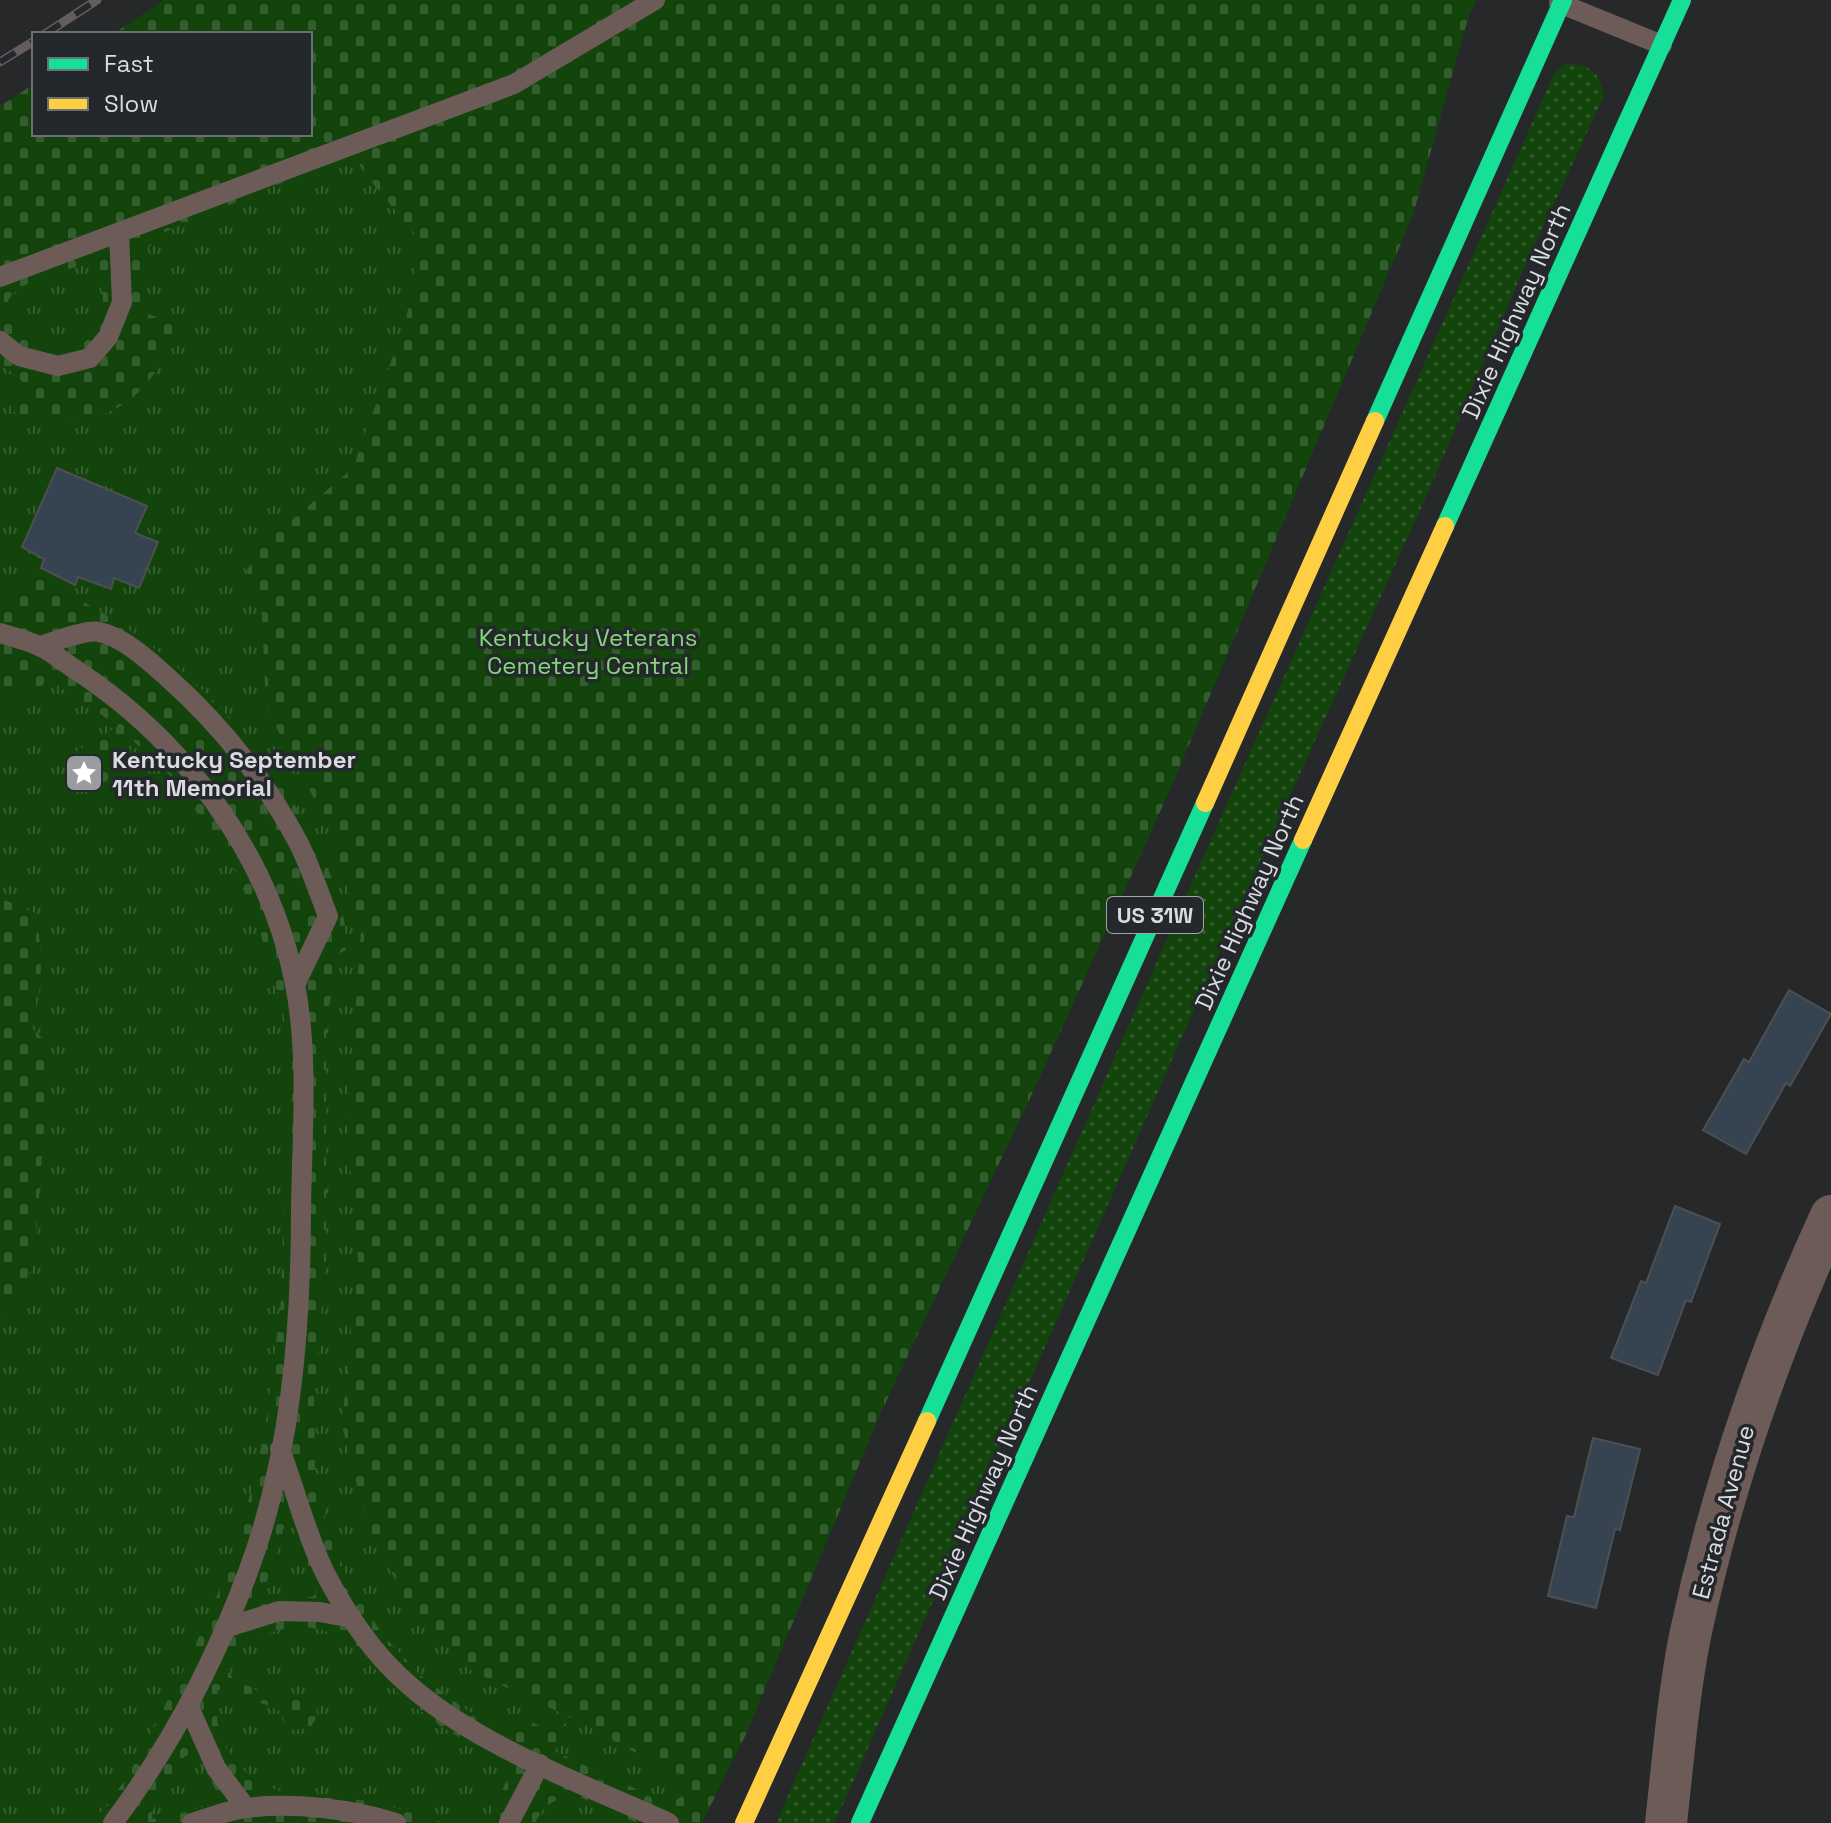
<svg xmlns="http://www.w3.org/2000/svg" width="1831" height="1823" viewBox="0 0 1831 1823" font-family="'Space Grotesk',sans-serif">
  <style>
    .grass { fill: url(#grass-dots) }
    .cemetery { fill: url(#cemetery-stones) }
    .park { fill: url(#park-tufts) }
    .building { fill: #354450; stroke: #4e4f51; stroke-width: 2 }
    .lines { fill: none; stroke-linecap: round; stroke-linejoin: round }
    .lane { stroke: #6d5b57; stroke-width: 20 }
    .street { stroke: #6d5b57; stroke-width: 42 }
    .fast { stroke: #16e098; stroke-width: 18 }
    .slow { stroke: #ffcf43; stroke-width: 18 }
    .rail-casing { stroke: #655d5c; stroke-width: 9 }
    .rail { stroke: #24282c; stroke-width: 6; stroke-dasharray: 18; stroke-linecap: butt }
    .labels { text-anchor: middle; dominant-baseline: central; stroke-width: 7; stroke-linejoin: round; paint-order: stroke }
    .shield { fill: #24282c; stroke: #a3a5a9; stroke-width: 2 }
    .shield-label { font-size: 22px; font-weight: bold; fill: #d9dbde }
    .street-label { font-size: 24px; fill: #d9dbde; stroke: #24282c }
    .park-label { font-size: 24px; fill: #83d778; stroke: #24282c }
    .poi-label { font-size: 24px; font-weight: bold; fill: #d9dbde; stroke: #24282c; text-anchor: start }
  </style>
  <defs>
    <pattern id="grass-dots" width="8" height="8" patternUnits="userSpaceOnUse" patternTransform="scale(2)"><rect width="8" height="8" fill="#12440c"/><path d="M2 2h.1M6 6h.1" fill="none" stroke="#345e2f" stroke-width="1.8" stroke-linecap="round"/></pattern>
    <pattern id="cemetery-stones" width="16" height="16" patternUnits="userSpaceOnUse" patternTransform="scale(2)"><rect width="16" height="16" fill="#12440c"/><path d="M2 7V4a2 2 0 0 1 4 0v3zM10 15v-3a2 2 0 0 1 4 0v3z" fill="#345e2f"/></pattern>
    <pattern id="park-tufts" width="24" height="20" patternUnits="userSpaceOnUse" patternTransform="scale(2)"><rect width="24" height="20" fill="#12440c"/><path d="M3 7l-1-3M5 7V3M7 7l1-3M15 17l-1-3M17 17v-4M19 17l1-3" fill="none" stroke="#345e2f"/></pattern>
  </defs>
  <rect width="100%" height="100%" fill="#26282a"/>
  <!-- grass -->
  <path class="grass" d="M1566 64C1590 65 1600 71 1604 96L1520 277 1426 497 1243 899 837 1818 833 1823H776L1197 871 1555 72Z"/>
  <!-- cemetery -->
  <path class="cemetery" d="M164 0H1477L1469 15 1413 215 1173 783 1041 1075 882 1410 746 1734 702 1823H0V106L34 84V134H310V34H113Z"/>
  <!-- park -->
  <path class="park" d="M353 153 364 173 420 240 406 320 353 468 265 543 246 571 261 590 266 708 332 832 361 932 347 1128 358 1259 342 1425 367 1525 409 1606 468 1669 588 1726 628 1749 679 1772 683 1795 670 1805 554 1751 566 1737V1724L557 1720 552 1731 519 1717 513 1735 463 1708 420 1675 382 1634 351 1585 328 1533 315 1468 314 1394 326 1263V1021L339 954 346 950C347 906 333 879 314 840 272 756 208 685 131 631 109 615 85 603 62 590L67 581 75 585 78 577 110 589 114 578 139 587 158 542 135 533 147 506 57 469C47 513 42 565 15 604L0 599V363L24 383 14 412C95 438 158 404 175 320 168 318 150 318 145 311 143 306 142 297 141 292 135 264 143 249 165 232Z
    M88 265C96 271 97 275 100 285 117 335 62 374 26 335 20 327 7 314 8 304 9 283 71 267 88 265Z
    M47 678 118 726 74 753V774L92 790C119 777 121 762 128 736L179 784 224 849 253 907 282 1008 287 1095 281 1301 265 1431 237 1549 189 1660 126 1779 93 1823H0V1325L34 1265 48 1072V1044L32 1028C43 983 43 959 36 913L0 898V701L15 697 27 687 38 692Z
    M289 1526 295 1529 317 1593 312 1597 291 1596 271 1601 264 1598V1590L282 1538 283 1529Z
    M303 1626 329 1632 352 1645 404 1699 442 1727 502 1761 508 1770 506 1782 488 1823C475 1823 459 1823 445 1823 421 1818 399 1807 374 1802 319 1793 265 1806 230 1754 216 1733 215 1713 218 1690H231L280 1711 284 1723 293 1730 309 1728C319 1719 319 1708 311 1698L294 1694 283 1702 236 1681 226 1670C241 1640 272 1629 303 1626Z
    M189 1754 195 1756C201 1769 216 1785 219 1798L216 1803 158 1820 152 1818C151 1803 174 1773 183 1758Z
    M571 1793 637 1823H535C542 1808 551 1800 568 1797Z"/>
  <!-- building -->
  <path class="building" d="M57 468 147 506 135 533 158 542 139 588 114 578 111 589 78 577 75 585 41 568 44 559 22 547Z
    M1789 990 1831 1014 1790 1086 1786 1083 1746 1154 1703 1130 1744 1059 1749 1062Z
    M1675 1206 1720 1224 1691 1302 1686 1300 1658 1375 1611 1358 1641 1281 1646 1283Z
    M1593 1438 1640 1449 1620 1530 1615 1529 1596 1608 1548 1596 1567 1516 1574 1517Z"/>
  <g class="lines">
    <!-- lane -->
    <path class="lane" d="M1559 3 1662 45
      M0 277 514 84 655 0
      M0 341 19 356 58 366 90 358 108 337 122 302 119 233
      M0 633C13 637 27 640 39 646 53 652 66 664 79 672 186 743 270 856 295 984 309 1057 302 1135 301 1209 301 1330 291 1457 248 1572 215 1661 170 1747 113 1823
      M40 646C54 642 86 629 99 632 123 637 147 659 165 675 219 723 264 778 298 842 310 865 318 891 328 916L295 985
      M280 1449C295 1489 307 1537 326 1575 343 1607 364 1640 389 1666 459 1740 577 1781 669 1823
      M225 1628 279 1611 320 1612 352 1618
      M189 1707 216 1768 246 1808
      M192 1823C209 1818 228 1810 246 1808 293 1802 352 1809 396 1823
      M509 1823 540 1764"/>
    <!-- street -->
    <path class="street" d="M1666 1823C1673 1761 1678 1697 1690 1636 1721 1490 1769 1351 1831 1216"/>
    <!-- fast -->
    <path class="fast" d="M1375 421 1563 0
      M1445 526 1682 0
      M927 1421 1205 803
      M860 1823 1303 840"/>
    <!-- slow -->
    <path class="slow" d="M1205 803 1375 421
      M1303 840 1445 526
      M744 1823 927 1421"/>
    <defs>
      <path id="rail" d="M45 34 97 0
        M0 62 34 41"/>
    </defs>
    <!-- rail casing -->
    <use href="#rail" class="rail-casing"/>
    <!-- rail -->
    <use href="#rail" class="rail"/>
  </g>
  <!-- icons -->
  <defs>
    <symbol id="sight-square" viewBox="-11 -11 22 22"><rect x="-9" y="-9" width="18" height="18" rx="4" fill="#9a9c9f" stroke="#24282c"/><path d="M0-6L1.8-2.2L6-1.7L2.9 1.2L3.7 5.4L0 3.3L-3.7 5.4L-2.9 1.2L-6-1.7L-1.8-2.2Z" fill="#fff"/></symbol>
  </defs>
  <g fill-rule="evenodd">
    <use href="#sight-square" x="62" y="751" width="44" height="44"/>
  </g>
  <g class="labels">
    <!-- shield labels -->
    <rect class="shield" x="1107" y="897" width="96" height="36" rx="6"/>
    <g class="shield-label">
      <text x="1155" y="915">US 31W</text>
    </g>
    <!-- street labels -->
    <g class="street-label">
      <text transform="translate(1516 311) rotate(-66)">Dixie Highway North</text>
      <text transform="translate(1249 902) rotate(-66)">Dixie Highway North</text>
      <text transform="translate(983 1492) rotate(-66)">Dixie Highway North</text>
      <text transform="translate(1723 1512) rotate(-75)">Estrada Avenue</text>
    </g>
    <!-- park labels -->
    <g class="park-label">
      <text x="588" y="637">Kentucky Veterans<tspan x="588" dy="28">Cemetery Central</tspan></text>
    </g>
    <!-- poi labels -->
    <g class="poi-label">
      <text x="112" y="759">Kentucky September<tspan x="112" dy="28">11th Memorial</tspan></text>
    </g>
  </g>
  <!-- legend -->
  <rect x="32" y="32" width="280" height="104" fill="#24282c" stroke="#6c7073" stroke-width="2"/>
  <rect x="48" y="58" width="40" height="12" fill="#16e098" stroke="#6c7073" stroke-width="2"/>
  <text x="104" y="72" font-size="24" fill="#d9dbde">Fast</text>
  <rect x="48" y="98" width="40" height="12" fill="#ffcf43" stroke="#6c7073" stroke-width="2"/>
  <text x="104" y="112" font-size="24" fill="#d9dbde">Slow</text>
</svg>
